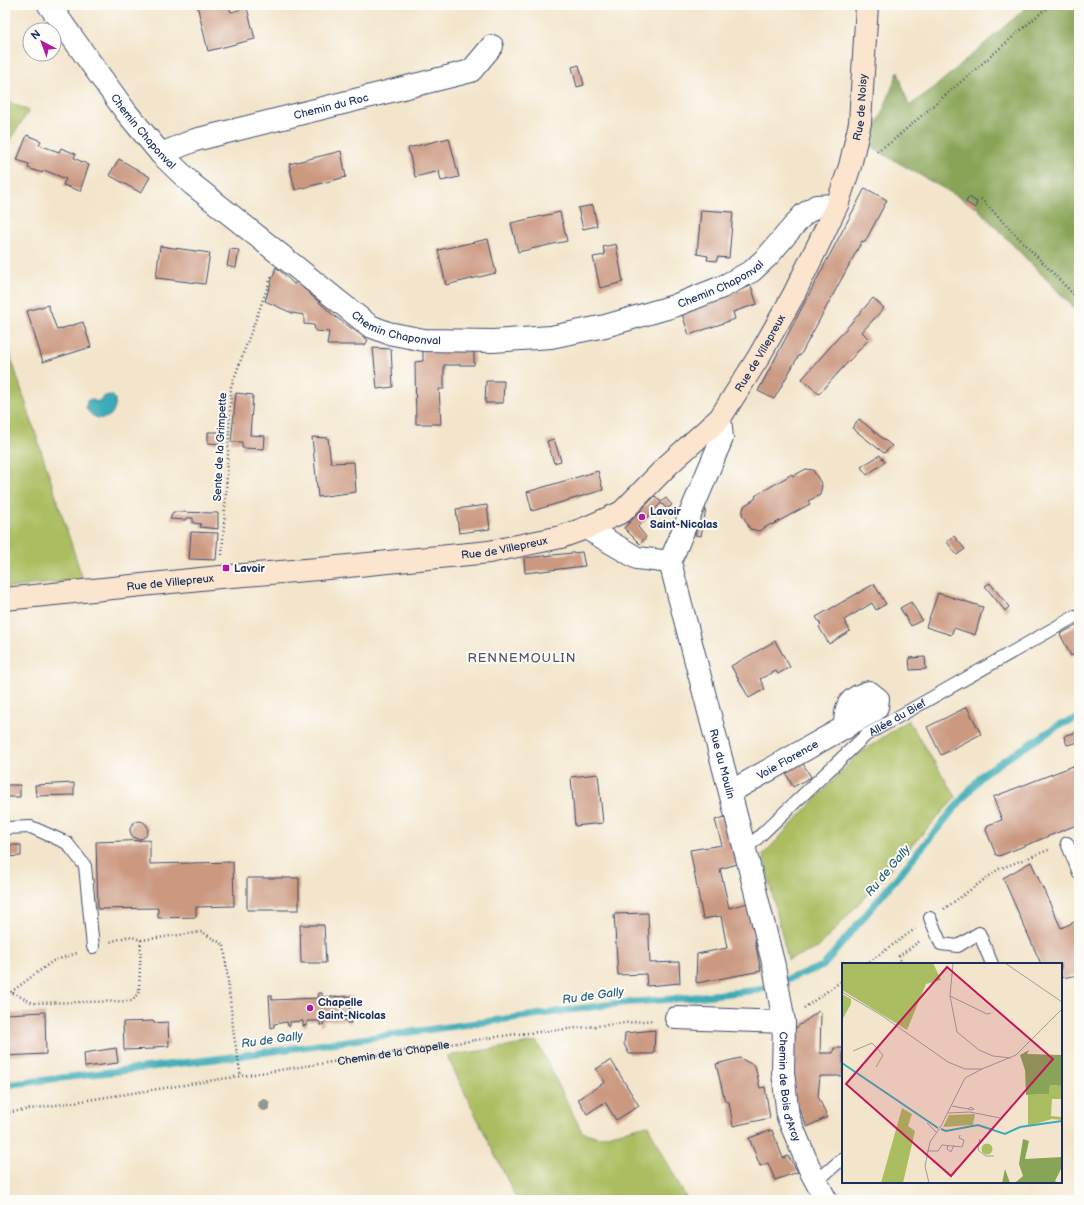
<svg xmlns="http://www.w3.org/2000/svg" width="1084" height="1205" viewBox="0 0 1084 1205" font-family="'Balsamiq Sans',sans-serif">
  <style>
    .green { fill: #abbd61; stroke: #637660 }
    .forest { fill: #88a457; stroke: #526a5a }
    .water { fill: #3babb7; stroke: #2b6d8a }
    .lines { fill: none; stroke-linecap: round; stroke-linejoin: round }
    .stream { stroke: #3babb7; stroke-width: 7 }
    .building { fill: #cb9880 }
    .service-casing { stroke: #3b4a6e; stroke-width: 14 }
    .minor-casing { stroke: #3b4a6e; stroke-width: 24 }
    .secondary-casing { stroke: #3b4a6e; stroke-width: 24 }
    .path { stroke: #3b4a6e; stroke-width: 2.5; stroke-dasharray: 1 3; stroke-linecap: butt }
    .service { stroke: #fff; stroke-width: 12 }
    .minor { stroke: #fff; stroke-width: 22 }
    .secondary { stroke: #fce5cf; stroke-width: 22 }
    .tree { fill: #949990 }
    .poi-dot { fill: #b5179e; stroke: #fdfcf7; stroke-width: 1.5 }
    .labels { text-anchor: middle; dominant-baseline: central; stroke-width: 4; stroke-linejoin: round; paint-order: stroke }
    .street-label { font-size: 11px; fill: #1b2f5e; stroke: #fdfcf7 }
    .poi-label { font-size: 11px; font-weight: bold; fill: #1b2f5e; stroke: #fdfcf7; text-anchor: start }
    .water-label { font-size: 12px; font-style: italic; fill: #286182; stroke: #fdfcf7 }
    .quarter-label { font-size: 13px; letter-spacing: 1px; fill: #59546a; stroke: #fdfcf7 }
    .inset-river { fill: none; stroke: #3babb7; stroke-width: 2 }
    .inset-road { fill: none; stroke: #9d9c9f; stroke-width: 1 }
    .view { fill: #c2185b; fill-opacity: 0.15; stroke: #c2185b; stroke-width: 2 }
    .inset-edge { fill: none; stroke: #1b2f5e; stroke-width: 2 }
  </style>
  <rect width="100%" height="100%" fill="#fdfcf7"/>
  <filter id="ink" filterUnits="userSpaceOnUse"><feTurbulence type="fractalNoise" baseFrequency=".025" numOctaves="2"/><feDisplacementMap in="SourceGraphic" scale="8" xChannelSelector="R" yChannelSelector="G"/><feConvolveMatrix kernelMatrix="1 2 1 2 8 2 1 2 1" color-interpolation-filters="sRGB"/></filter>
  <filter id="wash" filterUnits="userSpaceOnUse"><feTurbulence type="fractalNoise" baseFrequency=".012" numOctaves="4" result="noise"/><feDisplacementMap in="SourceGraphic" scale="16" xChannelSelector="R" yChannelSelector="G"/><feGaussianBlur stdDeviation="0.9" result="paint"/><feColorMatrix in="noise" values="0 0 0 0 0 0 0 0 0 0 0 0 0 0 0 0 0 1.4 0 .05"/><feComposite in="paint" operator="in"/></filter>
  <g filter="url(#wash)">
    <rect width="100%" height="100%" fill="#f3e5cb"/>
    <!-- green -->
    <path class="green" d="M5 100 29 111 5 147Z
      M5 339 83 580 5 588Z
      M908 720 956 797 818 948 788 960 763 855 856 756Z
      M537 1042 582 1132 599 1137 648 1125 687 1200H517L447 1056Z"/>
    <!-- forest -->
    <path class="forest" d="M1029 5H1079V313L976 207 869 146 898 72 909 106 936 86Z"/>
    <!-- water -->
    <path class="water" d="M109 395H112L115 399C119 419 96 426 86 408L87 401 91 399 97 402 105 396Z"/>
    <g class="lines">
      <!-- stream -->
      <path class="stream" d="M5 1085 231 1057 621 1003 685 998 758 990 823 966 984 773 1061 724 1079 718"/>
    </g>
    <g id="blocks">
      <!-- building -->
      <path class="building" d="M197 5H229L231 12 247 8 255 39 208 51Z
        M579 65 584 85 577 87 572 67Z
        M27 135 41 141 39 145 59 152 61 148 76 154 74 158 89 165 80 191 63 185 66 179 44 170 42 173 28 168 29 164 17 160Z
        M449 138 459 177 441 181 439 171 415 177 408 148Z
        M341 151 346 177 295 190 289 164Z
        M119 159 150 177 141 193 109 175Z
        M865 188 887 200 865 242 862 241 800 356 799 355 774 399 758 391Z
        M969 197 977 202 975 208 966 202Z
        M593 205 597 226 583 229 578 208Z
        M701 210 733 212 729 258 717 257V261L707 260 708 256 697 254Z
        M560 212 567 241 518 252 511 223Z
        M488 239 496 273 446 285 438 250Z
        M616 244 623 282 600 288 593 257 605 255 603 247Z
        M160 246 210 253 205 284 156 278Z
        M230 249 239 250 236 268 227 266Z
        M276 267 294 284 297 282 333 315 368 340 365 345H327L329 332 315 331 314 325 304 324V315L292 313 265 301Z
        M751 286 757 304 733 312 735 319 689 335 681 311Z
        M873 298 884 308 862 332 869 339 819 394 802 379Z
        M48 305 57 330 83 322 91 347 43 362 27 311Z
        M373 348 391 349 393 387 377 389Z
        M423 350H474V365H444V389H439L441 424H416L415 362 423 361Z
        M486 381H504L503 403H485Z
        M236 393 253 395 250 435 265 436 264 449 242 448V442H231Z
        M859 419 892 446 884 453 852 428Z
        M208 432H223V444L208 443Z
        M312 437 328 438 331 463 354 462 356 492 318 497Z
        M554 439 561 461 554 463 547 441Z
        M880 455 885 462 867 475 861 467Z
        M806 469 813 470 822 485 820 495 808 501 810 504 772 525 771 524 759 531 750 529 742 514 744 506 756 498 755 496 792 474 793 476Z
        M598 471 603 490 532 511 527 492Z
        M655 496 661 502 666 498 672 505 667 509 661 503 638 527 646 537 640 544 624 528Z
        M487 505 490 529 459 533 456 509Z
        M699 508 706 509 701 536 695 535Z
        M173 512 218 513V529L200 527 201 524 193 523V518H187L186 520 170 519Z
        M191 532 218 533 216 560 189 559Z
        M954 536 965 549 957 555 947 542Z
        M582 552 585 566 525 573 524 558Z
        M990 583 1009 607 1005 611 985 586Z
        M874 584 886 604 876 610 872 603 844 620 850 631 829 644 819 627 821 625 816 617Z
        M938 593 983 607 975 635 954 628 951 635 926 627Z
        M911 602 922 620 911 626 900 608Z
        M1079 624V651L1071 656 1060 634Z
        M775 641 790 667 778 674 776 671 760 679 765 689 749 698 731 666Z
        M925 657 926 669 910 670 909 658Z
        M967 707 981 734 941 755 927 727Z
        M1079 732V742L1067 745 1064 737 1066 735Z
        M802 762 811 777 793 787 785 771Z
        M1073 766 1079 781V824L999 856 996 855 986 830 988 825 1002 820 993 797Z
        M598 774 603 823 575 826 571 777Z
        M74 783V795L36 796 35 785Z
        M5 785H20V797H5Z
        M725 817 737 864 720 869 729 908 748 903 758 941H755L761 971 697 983 696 982 697 954 727 948 721 916 703 919 690 850 722 845 715 820Z
        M130 830a9 9 0 1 1 18 0a9 9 0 1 1-18 0Z
        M150 840V864L233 862 234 906 196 907V917L158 918V908L98 909 96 842Z
        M5 845H21V856L5 857Z
        M1031 862 1061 928 1079 920V975L1061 978V964H1041L1003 878Z
        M247 878H299V910H247Z
        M648 913 650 963 679 962 680 983 647 986 646 974 618 975 614 914Z
        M300 925H324L326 963H301Z
        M318 993H322V997L355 996V1000L349 1001 350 1015H355L356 1018 351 1019V1023H347V1020L324 1021 323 1025H320V1021H307V1025L303 1026V1021L290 1022V1026H288L287 1022 274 1024V1027L271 1028 269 995H272V1000L319 998Z
        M819 1011 821 1013 820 1053H833L834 1048H843V1076H820L818 1096 827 1117 807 1127 794 1097 793 1030Z
        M45 1012 46 1054 5 1056V1014Z
        M153 1021 154 1023 168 1022 169 1046 154 1047V1049L124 1050 123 1022Z
        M655 1030 654 1054H629L624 1044 625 1033Z
        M116 1048 118 1063 85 1067 84 1053Z
        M740 1058 755 1066 760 1088 765 1087 770 1118 733 1126 729 1102 725 1101 716 1064Z
        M611 1060 639 1106 616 1120 605 1102 587 1114 578 1099 605 1082 596 1069Z
        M772 1130 783 1158 788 1156 798 1172 775 1180 768 1163 760 1166 749 1138Z"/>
    </g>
  </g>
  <g filter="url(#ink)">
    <use href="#blocks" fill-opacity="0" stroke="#3b4a6e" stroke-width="1"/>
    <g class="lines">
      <defs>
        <g id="service">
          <path d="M5 828 31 827 67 843 85 866 93 947"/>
          <path d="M1067 843 1079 873"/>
          <path id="s2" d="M745 850 866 735 1074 617"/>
          <path d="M930 918 941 944 958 946 979 933 992 964"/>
          <path d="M816 1182 843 1158"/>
        </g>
        <g id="minor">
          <path id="s3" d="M49 5 126 112 161 154 192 184 342 304 370 326 388 333 424 340 493 341 551 337 605 326 674 306 722 287 752 271 767 257 803 215 816 206 837 205"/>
          <path id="s4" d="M161 154 195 140 471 71 492 46"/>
          <path id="s5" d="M720 418 722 438 670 562 745 850 774 966 784 1022 783 1072 788 1117 811 1172 826 1200"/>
          <path d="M586 528 637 558 670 562"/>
          <path id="s6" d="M730 792 875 710 877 707 878 699 869 692C847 698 845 707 845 728"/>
          <path d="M676 1018 784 1022"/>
        </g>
        <g id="secondary">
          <path id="s7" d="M5 599 220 577 318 569 489 552 561 537 586 528 622 512 669 464 720 418 758 358 793 296 820 241 837 205 850 166 860 123 867 5"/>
        </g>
      </defs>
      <!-- service casing -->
      <use href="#service" class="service-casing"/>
      <!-- minor casing -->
      <use href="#minor" class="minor-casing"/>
      <!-- secondary casing -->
      <use href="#secondary" class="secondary-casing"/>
      <!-- path -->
      <g class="path">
        <path d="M877 151 890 143 1050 5"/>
        <path d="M981 199 1079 300"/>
        <path d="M222 555 227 477 231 387 272 275"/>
        <path d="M944 909 999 869 1051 849"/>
        <path d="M141 940 202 932 224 945 234 1036 241 1076"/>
        <path d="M866 964 915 929"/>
        <path d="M902 964 899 956 920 941"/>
        <path d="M5 992H11L33 1003 132 1001 139 992 141 940 129 936 110 942"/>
        <path d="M11 992 53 961 77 953"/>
        <path d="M804 1008 843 980"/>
        <path id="s1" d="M5 1113 247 1075 509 1035 654 1020"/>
      </g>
      <!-- service -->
      <use href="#service" class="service"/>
      <!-- minor -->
      <use href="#minor" class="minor"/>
      <!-- secondary -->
      <use href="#secondary" class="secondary"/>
    </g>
    <!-- trees -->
    <circle class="tree" cx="264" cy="1105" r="6"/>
  </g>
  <!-- markers -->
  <g class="poi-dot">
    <circle cx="642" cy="517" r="4"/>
    <rect x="222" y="564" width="8" height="8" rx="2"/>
    <circle cx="310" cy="1008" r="4"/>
  </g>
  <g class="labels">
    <!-- street labels -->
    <g class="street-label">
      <text stroke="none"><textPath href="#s4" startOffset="177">Chemin du Roc</textPath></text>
      <text stroke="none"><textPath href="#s7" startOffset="1106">Rue de Noisy</textPath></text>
      <text stroke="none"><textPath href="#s3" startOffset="158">Chemin Chaponval</textPath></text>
      <text stroke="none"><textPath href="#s3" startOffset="819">Chemin Chaponval</textPath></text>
      <text stroke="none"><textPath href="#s3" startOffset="483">Chemin Chaponval</textPath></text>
      <text stroke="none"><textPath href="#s7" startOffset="838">Rue de Villepreux</textPath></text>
      <text transform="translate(220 447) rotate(-87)">Sente de la Grimpette</text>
      <text stroke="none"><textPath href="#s7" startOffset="502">Rue de Villepreux</textPath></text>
      <text stroke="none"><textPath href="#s7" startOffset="166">Rue de Villepreux</textPath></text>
      <text stroke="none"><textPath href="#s2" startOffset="203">Allée du Bief</textPath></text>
      <text stroke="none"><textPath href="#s6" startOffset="66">Voie Florence</textPath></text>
      <text stroke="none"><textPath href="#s5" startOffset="363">Rue du Moulin</textPath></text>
      <text stroke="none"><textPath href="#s1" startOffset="393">Chemin de la Chapelle</textPath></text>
      <text stroke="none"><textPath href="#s5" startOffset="694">Chemin de Bois d'Arcy</textPath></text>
    </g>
    <!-- poi labels -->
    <g class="poi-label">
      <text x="650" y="511">Lavoir<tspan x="650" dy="13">Saint-Nicolas</tspan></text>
      <text x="234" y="568">Lavoir</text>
      <text x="318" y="1002">Chapelle<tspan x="318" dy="13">Saint-Nicolas</tspan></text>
    </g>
    <!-- water labels -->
    <g class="water-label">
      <text transform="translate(888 871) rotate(-50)">Ru de Gally</text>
      <text transform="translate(593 996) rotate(-8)">Ru de Gally</text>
      <text transform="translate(272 1040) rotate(-8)">Ru de Gally</text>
    </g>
    <!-- quarter labels -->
    <g class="quarter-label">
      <text x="522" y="658">RENNEMOULIN</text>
    </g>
  </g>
  <!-- overview -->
  <g transform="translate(842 963)">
    <rect width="220" height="220" fill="#f3e5cb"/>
    <path d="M0 0H91L99 17 84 21 65 67 0 27ZM0 31 9 36V41L0 57ZM208 122 220 123V136H210L209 153 220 154V157L210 156 186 163V132L207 131ZM60 145 70 151 66 163 73 168 61 220H39ZM133 151 131 162 101 164 107 152ZM139.5 186a5.5 5.5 0 1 1 11 0a5.5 5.5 0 1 1-11 0Z" fill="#abbd61"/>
    <path d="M187 87 185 91 220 92V123L208 122 207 131 184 132 183 107 178 92ZM181 176 187 178 183 196 220 194V204L213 218 216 220H160L163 206 168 220 174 219 181 213 177 201Z" fill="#88a457"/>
    <path class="inset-river" d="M0 100 96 165M99 166 104 168 136 162 163 171 178 164 220 158"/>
    <path class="inset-road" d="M111 0 108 33 115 69 137 87 151 93 169 95M163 0 220 39M0 29 39 52 106 99 123 106H140L174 92 220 46M108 33 145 51 149 50M11 88 30 80 41 92 34 104M110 143 126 146 130 147 132 146 129 144 126 146M106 150 128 149 158 155M85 160 95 170M138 176 136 187 144 193H152M106 182 105 186 109 189 112 182M85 188H96L100 182 120 184 122 177 117 175 118 172M87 220 83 203 88 179 99 163 123 115 140 106"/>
    <path class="view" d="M105 4 211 96 109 213 4 121Z"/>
    <rect width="220" height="220" class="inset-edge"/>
  </g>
  <!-- margin -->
  <rect width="1084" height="1205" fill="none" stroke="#fdfcf7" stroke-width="20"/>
  <!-- north arrow -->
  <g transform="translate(42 42) rotate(319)"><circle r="19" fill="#fdfcf7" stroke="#a3aaba"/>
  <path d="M0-3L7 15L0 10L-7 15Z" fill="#b5179e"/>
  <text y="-6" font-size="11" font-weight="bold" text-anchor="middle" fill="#1b2f5e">N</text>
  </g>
</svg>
